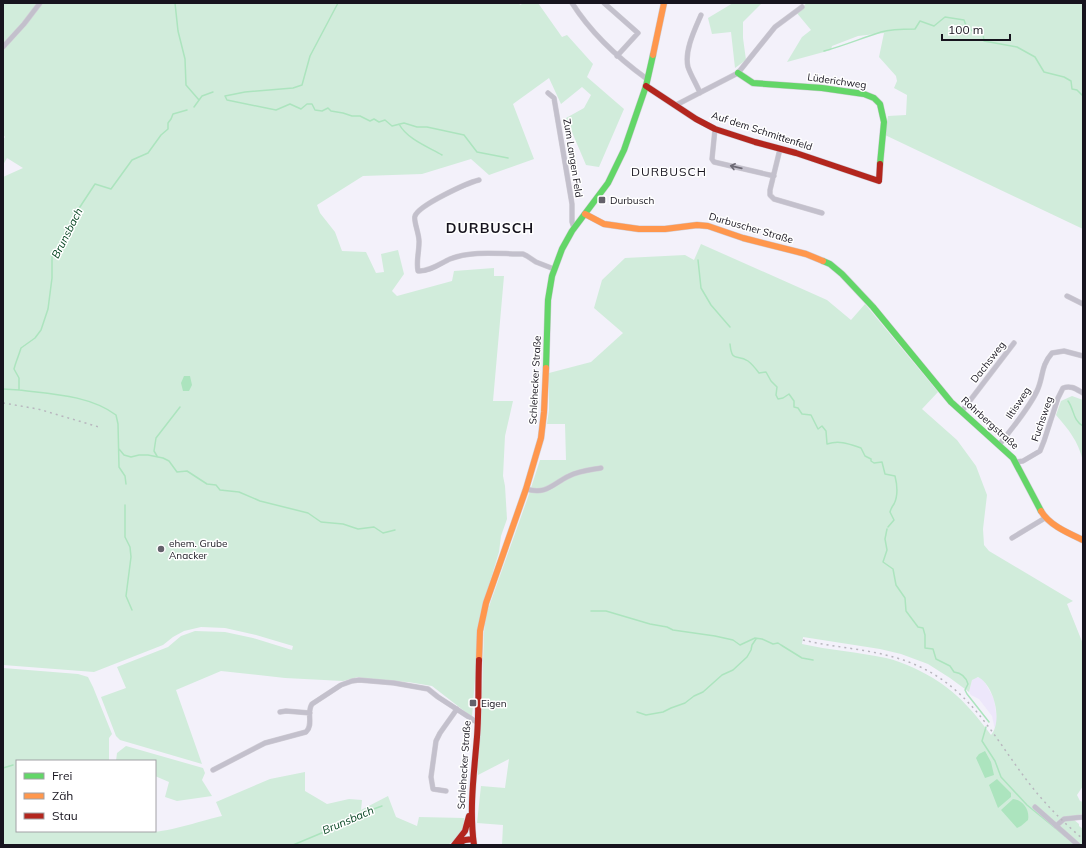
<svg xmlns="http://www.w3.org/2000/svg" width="1086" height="848" viewBox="0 0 1086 848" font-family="Mulish,sans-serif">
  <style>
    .built { fill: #ede7fb }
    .green { fill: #d1ecdb; fill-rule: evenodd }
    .water { fill: #ace4be }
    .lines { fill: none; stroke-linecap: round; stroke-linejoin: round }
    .stream { stroke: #ace4be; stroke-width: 1.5 }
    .street-casing { stroke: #d1ced6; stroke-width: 5.5 }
    .fast-casing { stroke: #d1ced6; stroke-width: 7 }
    .slow-casing { stroke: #d1ced6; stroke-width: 7 }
    .jam-casing { stroke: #d1ced6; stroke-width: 7 }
    .street { stroke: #c3c0cc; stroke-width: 4.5 }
    .fast { stroke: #63d668; stroke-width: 6 }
    .slow { stroke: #ff974d; stroke-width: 6 }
    .jam { stroke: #b3261e; stroke-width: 6 }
    .rail { stroke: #b8b6be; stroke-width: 1.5; stroke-dasharray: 2 4; stroke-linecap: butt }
    .oneway { stroke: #6d6a75 }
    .poi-dot { fill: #64616b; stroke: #fff; stroke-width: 1.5 }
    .labels { text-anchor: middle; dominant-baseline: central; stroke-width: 3; stroke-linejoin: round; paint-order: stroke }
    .street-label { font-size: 10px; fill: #17141e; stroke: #fff }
    .poi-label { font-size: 10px; fill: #17141e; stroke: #fff; text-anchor: start }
    .water-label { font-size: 11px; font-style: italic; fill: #054420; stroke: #fff }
    .quarter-label { font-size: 12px; letter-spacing: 1px; fill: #17141e; stroke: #fff }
    .district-label { font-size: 14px; font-weight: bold; letter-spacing: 1px; fill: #17141e; stroke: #fff }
  </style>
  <rect width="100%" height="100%" fill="#f3f1fa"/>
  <!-- built -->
  <path class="built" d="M976 677 983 679 994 699 997 719 995 730 992 716 979 699 971 695 969 692 972 680Z"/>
  <!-- green -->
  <path class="green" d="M3 3H37L23 22 3 44Z
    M41 3H519L520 5 524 3H538L562 37 567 35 593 64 587 77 624 109 599 167 586 165 566 118 584 108 591 95 582 87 561 104 549 78 513 104 534 159 489 175 471 159 422 174 363 176 317 205 320 213 335 232 342 251 366 252 376 273 384 272 381 254 398 250 404 274 392 291 397 296 452 281 454 271 494 268V276H504L493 401H513L505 436 503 476 505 486 507 519 501 536 499 552 480 615 472 717 432 686 408 682 370 680 358 677 343 681 285 678 221 671 176 690 202 764 120 740 116 736 101 697 126 688 117 667 168 647 181 636 195 631 225 632 253 638 292 650 293 646 256 635 225 628 201 627 184 631 173 637 163 645 94 672 3 665V177L23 168 7 158 3 165V140L5 137 3 134V50L26 24Z
    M733 3H762L743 22V38L746 60 735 68 731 32 712 34 708 18Z
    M807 3H1083V229L885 135 888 116 906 115 907 95 894 88 897 81 896 76 879 57 884 33 858 36 832 46 831 50 787 62 802 37 811 30 796 12Z
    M701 244 827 300 851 320 865 304 938 392 922 409 957 440 976 466 987 495 983 529 984 545 989 551 1073 601 1067 604 1083 644V786L1077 795 1080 801 1083 802V814L1073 816V819L1079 824V826L1083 829V845H497H502L503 825 477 823 481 786 505 788 509 759 478 775 477 737 481 724 484 632 486 615 528 497 540 460H566L565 424H547L549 410V373L591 362 623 333 594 308 602 280 625 258 685 255 694 260ZM803 637 880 649 901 654 928 664 950 678 969 692 972 680 978 677C994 685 1003 721 991 735 968 704 950 685 914 668 905 664 895 660 886 658 858 652 829 650 802 644Z
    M1072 396 1083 400V461C1078 441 1069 430 1056 415L1061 401Z
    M3 668 78 674 88 677 93 687 112 734 109 738V761H17V831H141C160 836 202 820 222 816L216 802 270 779 305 772V791L327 804 349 799 362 800 361 810 388 796 396 817 417 826 419 817 464 818C464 832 459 836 448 845H3Z
    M126 746 203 768 205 773 202 780 212 796 177 801 165 797 169 782 155 776V761H116L117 753Z"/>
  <!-- water -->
  <path class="water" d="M184 376H190L192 385 189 391H183L181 383Z
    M985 751 991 762 994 775 985 778 976 758 979 754Z
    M997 779 1011 793V797L998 808 989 785Z
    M1013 799C1023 800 1030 810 1028 820L1021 826 1017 828 1001 810Z"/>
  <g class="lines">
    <!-- stream -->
    <path class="stream" d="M175 3 178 31 185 59 186 85 199 100
      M338 3 310 56 302 85 293 88 245 92 225 96 227 100 276 110 290 104 301 109 307 104H312L315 110 322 111 328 108 331 111 343 113 352 116H360L370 121 374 119 379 122 385 120 392 126 404 123 417 127H427L464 135 477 152 508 158
      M824 51C843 46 862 38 881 32 891 29 904 29 915 29L920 21 934 26 945 17 964 20C967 31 974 32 983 33L984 41 1017 47 1035 57 1044 72 1064 77 1071 81 1072 89 1077 90 1083 96
      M194 107 202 96 213 92
      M399 124C407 139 428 147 442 155
      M698 260 701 288 711 305 730 327
      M730 344C732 364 737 353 748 361 752 364 756 369 759 373L766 372 771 381 777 387 776 395 778 399 783 398 789 394 794 401V407L798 408 802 414 811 415 818 429 822 426 826 431 827 444C840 440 849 444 861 448L865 456 871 459V461L874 463 882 462 885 474 895 476C897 484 898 496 894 504 892 507 891 508 890 512L894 520 888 527
      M3 389 19 390V378L14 369C16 361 19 355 21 348L35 338 41 330 48 309 52 278V257L74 216 95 184 111 189 132 160 148 153 161 135 168 129V123L171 119 173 114 187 110
      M19 390C51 394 89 395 116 415L118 424 119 467 125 476 126 484
      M1068 401C1074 409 1073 421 1083 426
      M119 449 124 455 131 457 139 455H148L163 458 169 461 177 472 187 471 207 484 216 485 220 490 239 492 260 501 308 513 321 522 343 524 358 529 374 527 383 533 395 530
      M157 456 154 451 156 438 180 407
      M125 505V537L130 547 131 557 126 596 132 610
      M887 529 885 539 887 550 883 562 893 569
      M893 569 896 585 905 598 906 611 918 627 923 628 925 635V648L933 649 936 659 950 666 954 672C962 673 966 677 968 684L965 690 967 694 989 722
      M591 611H606L650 624 667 627 673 630 715 636 733 640 740 645 755 638 762 639 773 644 778 643 781 645 802 658 813 660
      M637 712 646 715 663 712 671 708 685 703 694 696 703 692 722 675 733 670 747 657 751 650 752 645 756 639
      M986 727 982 741 995 761 1001 777 1027 805 1065 836
      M3 768 13 765
      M293 845 324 832 351 817 382 806"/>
    <defs>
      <path id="street" d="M572 3C591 33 618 58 647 79
        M604 3 638 33 617 56
        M3 47 24 24 40 3
        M548 93 554 98 572 204V222L574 228
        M700 93C697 85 691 76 688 67 684 51 695 29 701 15
        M676 105 738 73 775 27 802 7
        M715 129 712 159 714 162 774 176
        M780 149 770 190V195L774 199 822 213
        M479 180C467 183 419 205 415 216 413 221 420 235 419 243 419 252 416 262 418 271 429 272 441 263 450 259 472 250 500 254 523 254L527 256 536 262 554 269
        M1067 296 1083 304
        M962 411 1014 343
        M999 445C1012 428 1028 410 1037 391 1044 376 1040 367 1052 353L1064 351 1083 356
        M1016 462 1023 461 1040 451 1044 441 1058 398 1063 388C1071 385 1076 389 1083 393
        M526 489C547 495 552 484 569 476 579 471 590 470 601 468
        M1012 538 1045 518
        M280 712 286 711 310 713
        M213 770 265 743 306 732C314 725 306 712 312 704L341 685 352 681 359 680 394 683 428 689 438 697 478 723
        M446 791 433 789 431 777 436 741 440 733 457 709
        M1035 807 1078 845
        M1056 826 1064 819 1083 817"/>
      <path id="fast" d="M738 73 753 83 822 88 864 94 874 98 880 104 884 122 880 164
        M823 261 830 264 842 274 873 307 951 402 1013 458 1041 511
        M546 368 548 300 552 276 562 249 572 231 608 183 624 150 646 86 653 55"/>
      <path id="slow" d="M653 55 664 3
        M585 214 604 224 639 229H665L697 225 708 226 743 238 806 254 823 261
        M1041 511C1049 525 1068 533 1083 540
        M479 660 480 631 486 603 526 489 541 438 544 412 546 368"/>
      <path id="jam" d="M646 86 696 119 715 129 755 142 796 153 879 181 880 164
        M454 845 465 831 469 816
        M456 845 465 840 473 839
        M474 845C469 809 474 774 477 737 479 712 478 686 479 660"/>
    </defs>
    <!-- street casing -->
    <use href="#street" class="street-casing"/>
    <!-- fast casing -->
    <use href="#fast" class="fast-casing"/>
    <!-- slow casing -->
    <use href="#slow" class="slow-casing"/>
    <!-- jam casing -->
    <use href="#jam" class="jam-casing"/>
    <!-- street -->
    <use href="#street" class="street"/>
    <!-- fast -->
    <use href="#fast" class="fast"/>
    <!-- slow -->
    <use href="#slow" class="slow"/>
    <!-- jam -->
    <use href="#jam" class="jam"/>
    <!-- rail -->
    <path class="rail" d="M3 403 38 409 99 427
      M803 640C840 649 880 649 916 665 973 690 995 740 1032 787 1047 806 1064 823 1083 839"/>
  </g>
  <!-- one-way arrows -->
  <defs><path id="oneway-shaft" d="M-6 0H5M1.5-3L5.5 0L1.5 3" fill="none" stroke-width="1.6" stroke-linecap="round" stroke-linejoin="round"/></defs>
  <use class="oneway" href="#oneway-shaft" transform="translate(736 167) rotate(-167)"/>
  <!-- markers -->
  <g class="poi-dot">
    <rect x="598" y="196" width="8" height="8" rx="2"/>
    <circle cx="161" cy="549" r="4"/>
    <rect x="469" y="699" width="8" height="8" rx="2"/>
  </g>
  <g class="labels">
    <!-- street labels -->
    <g class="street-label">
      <text transform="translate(837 81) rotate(8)">Lüderichweg</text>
      <text transform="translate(762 131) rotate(18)">Auf dem Schmittenfeld</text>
      <text transform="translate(573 158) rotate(81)">Zum Langen Feld</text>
      <text transform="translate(751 228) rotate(16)">Durbuscher Straße</text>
      <text transform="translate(988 362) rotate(-52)">Dachsweg</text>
      <text transform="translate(535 380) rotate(-87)">Schlehecker Straße</text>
      <text transform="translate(1018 403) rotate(-56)">Iltisweg</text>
      <text transform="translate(1042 419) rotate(-71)">Fuchsweg</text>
      <text transform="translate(990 423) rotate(42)">Rohrbergstraße</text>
      <text transform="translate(464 765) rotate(-86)">Schlehecker Straße</text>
    </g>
    <!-- poi labels -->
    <g class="poi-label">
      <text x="610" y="200">Durbusch</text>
      <text x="169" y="543">ehem. Grube<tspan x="169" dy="12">Anacker</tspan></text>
      <text x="481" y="703">Eigen</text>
    </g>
    <!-- water labels -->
    <g class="water-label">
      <text transform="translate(67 233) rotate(-63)">Brunsbach</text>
      <text transform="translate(348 820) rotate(-23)">Brunsbach</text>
    </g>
    <!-- quarter labels -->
    <g class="quarter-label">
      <text x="669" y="171">DURBUSCH</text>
    </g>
    <!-- district labels -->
    <g class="district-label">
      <text x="490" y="228">DURBUSCH</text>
    </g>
  </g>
  <!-- border -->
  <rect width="1086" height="848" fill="none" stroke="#17141e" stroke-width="8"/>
  <!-- legend -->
  <rect x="16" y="760" width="140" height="72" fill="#ffffff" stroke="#a2a1a5"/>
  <rect x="24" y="773" width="20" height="6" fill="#63d668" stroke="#a2a1a5"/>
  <text x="52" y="780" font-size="12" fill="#17141e">Frei</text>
  <rect x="24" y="793" width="20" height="6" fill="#ff974d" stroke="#a2a1a5"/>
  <text x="52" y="800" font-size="12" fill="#17141e">Zäh</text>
  <rect x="24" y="813" width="20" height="6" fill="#b3261e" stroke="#a2a1a5"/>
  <text x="52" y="820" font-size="12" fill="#17141e">Stau</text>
  <!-- scale -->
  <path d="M942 34v6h68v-6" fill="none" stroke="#17141e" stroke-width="2"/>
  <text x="948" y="34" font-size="12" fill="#17141e" stroke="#ffffff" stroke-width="3" paint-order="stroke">100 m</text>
</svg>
